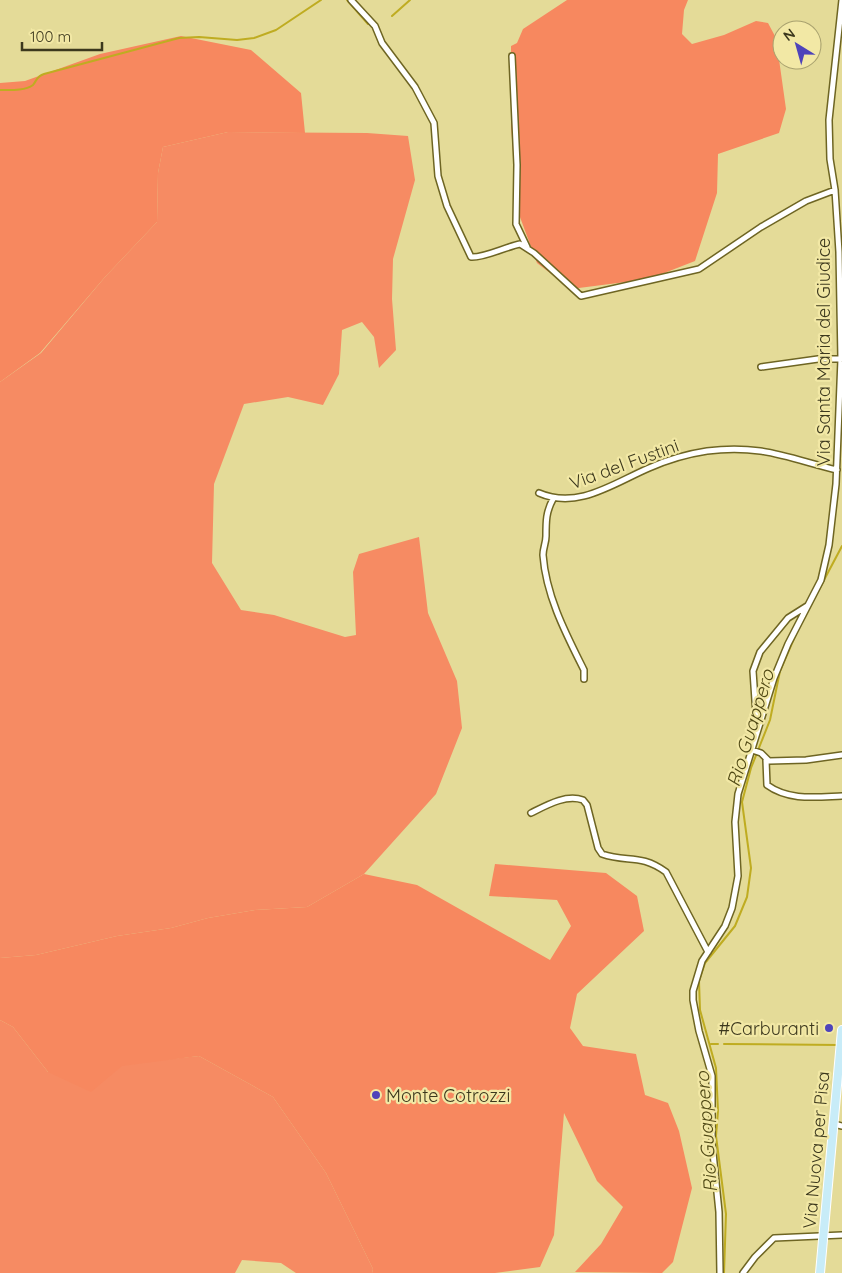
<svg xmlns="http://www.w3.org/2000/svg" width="842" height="1273" viewBox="0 0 842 1273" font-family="Quicksand,sans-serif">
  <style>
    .green { fill: #f68b63 }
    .forest { fill: #f7885f }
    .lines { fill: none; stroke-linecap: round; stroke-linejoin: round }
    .stream { stroke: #bfac21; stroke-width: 2 }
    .minor-casing { stroke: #6e6523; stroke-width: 8 }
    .primary-casing { stroke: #fff; stroke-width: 10 }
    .minor { stroke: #fff; stroke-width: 5 }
    .primary { stroke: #c8ecf8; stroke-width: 8 }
    .poi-dot { fill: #4e43ba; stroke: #f2e8a5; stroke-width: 2 }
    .labels { text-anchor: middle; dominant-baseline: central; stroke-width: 4.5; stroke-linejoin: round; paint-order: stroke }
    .street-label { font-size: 18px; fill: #3c381d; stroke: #f2e8a5 }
    .poi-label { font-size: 18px; fill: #3c381d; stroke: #f2e8a5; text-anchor: end }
    .water-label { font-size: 19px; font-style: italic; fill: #504915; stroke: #f2e8a5 }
  </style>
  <rect width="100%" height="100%" fill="#e4db98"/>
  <!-- green -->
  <path class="green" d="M228 132 367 133 408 136 415 180 393 259 392 299 396 350 379 368 374 337 362 322 342 330 339 374 323 405 288 397 244 404 214 484 212 563 241 610 274 615 345 637 356 635 353 572 359 554 419 537 428 613 457 681 462 728 436 794 364 874 307 907 255 910 208 918 171 928 117 936 36 955 0 958V382L41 353 105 277 157 222 158 173 163 147Z
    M0 1020 13 1027 48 1072 199 1056 273 1097 326 1173 373 1269 372 1273H296L281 1263 242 1260 235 1273H0Z"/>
  <!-- forest -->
  <path class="forest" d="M567 0H688L684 10 682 34 692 44 724 35 756 21 768 23 776 38 786 109 779 133 718 154 717 193 695 261 649 279 571 289 537 263 517 209 511 125V46L517 43 523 29Z
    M181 36 251 50 301 93 305 133 228 132 163 147 158 173 157 222 105 277 40 353 0 382V83L25 81 100 54Z
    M495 864 606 873 637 896 644 931 577 994 570 1028 583 1046 636 1054 645 1095 668 1103 679 1131 692 1188 673 1262 662 1273 575 1272 601 1244 623 1207 597 1181 564 1113 554 1235 540 1267 495 1273H372L373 1269 326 1173 273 1097 199 1056 122 1066 91 1092 48 1072 13 1027 0 1020V958L36 955 117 936 171 928 208 918 255 910 307 907 364 874 417 885 550 960 571 926 557 900 489 896Z"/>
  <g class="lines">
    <!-- stream -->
    <path class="stream" d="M347 0 368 24
      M392 16 410 0
      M0 90C10 90 25 91 33 85 37 80 37 76 44 74L179 38 199 37 237 40 254 38 276 30 321 0
      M806 614 842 546
      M711 1044H718
      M724 1044 839 1045
      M724 1273 726 1214 716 1136 718 1111 716 1068 700 1010 699 981 705 963 735 926 747 897 751 868 742 802 751 768 770 720 780 671 796 634"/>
    <defs>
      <path id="minor" d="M351 0 375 26 382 43 415 87 434 123 438 176 447 206 471 257C484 258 505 247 520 244L534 253 581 296 699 269 761 227 806 201 835 190
        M512 56 517 165 516 224 527 247
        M761 367 818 359H841
        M539 493C578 510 614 483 649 468 667 460 687 454 707 451 760 444 788 458 837 470
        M553 499C546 512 546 521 546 536 546 543 543 548 543 555 546 596 566 634 584 670V679
        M761 722 756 715 753 671 760 652 788 618 807 606
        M752 750 761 753 769 761 806 760 842 755
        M766 760 767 785C789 801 816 797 842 796
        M531 813C547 805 566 794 583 800L587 805 598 848 602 854C627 863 640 853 666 872L708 952
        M834 1124 842 1126
        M720 1273 719 1212 712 1143V1076L699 1031 693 1000V991L702 961 725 926 732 908 738 876 735 822 738 794 774 678 788 644 821 580 829 545 836 484 841 359 839 252 835 190 830 159 829 120 842 0
        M743 1273 755 1257 774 1238 842 1235"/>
      <path id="primary" d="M820 1273 842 1030"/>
    </defs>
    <!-- minor casing -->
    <use href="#minor" class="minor-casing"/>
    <!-- primary casing -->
    <use href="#primary" class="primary-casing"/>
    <!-- minor -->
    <use href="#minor" class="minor"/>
    <!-- primary -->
    <use href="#primary" class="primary"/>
  </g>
  <!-- markers -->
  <g class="poi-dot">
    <circle cx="829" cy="1028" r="5"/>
    <circle cx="376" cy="1095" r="5"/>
  </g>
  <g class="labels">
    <!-- street labels -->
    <g class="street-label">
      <text transform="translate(823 352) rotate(-90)">Via Santa Maria del Giudice</text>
      <text transform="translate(624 464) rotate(-20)">Via del Fustini</text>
      <text transform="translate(816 1150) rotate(-85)">Via Nuova per Pisa</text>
    </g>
    <!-- poi labels -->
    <g class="poi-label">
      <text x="819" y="1028">#Carburanti</text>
      <text x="386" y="1095" text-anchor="start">Monte Cotrozzi</text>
    </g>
    <!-- water labels -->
    <g class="water-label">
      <text transform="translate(750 728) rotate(-73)">Rio Guappero</text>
      <text transform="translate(706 1132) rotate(-94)">Rio Guappero</text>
    </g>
  </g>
  <!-- north arrow -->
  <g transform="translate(797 45) rotate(323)"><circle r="24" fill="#f2e8a5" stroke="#a9a26f"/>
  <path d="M0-4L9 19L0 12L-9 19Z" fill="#4e43ba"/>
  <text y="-8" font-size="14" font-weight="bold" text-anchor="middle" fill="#3c381d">N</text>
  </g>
  <!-- scale -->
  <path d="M22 42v8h80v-8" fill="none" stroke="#3c381d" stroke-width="2.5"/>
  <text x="30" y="42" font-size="15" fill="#3c381d" stroke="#f2e8a5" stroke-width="4" paint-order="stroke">100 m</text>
</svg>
